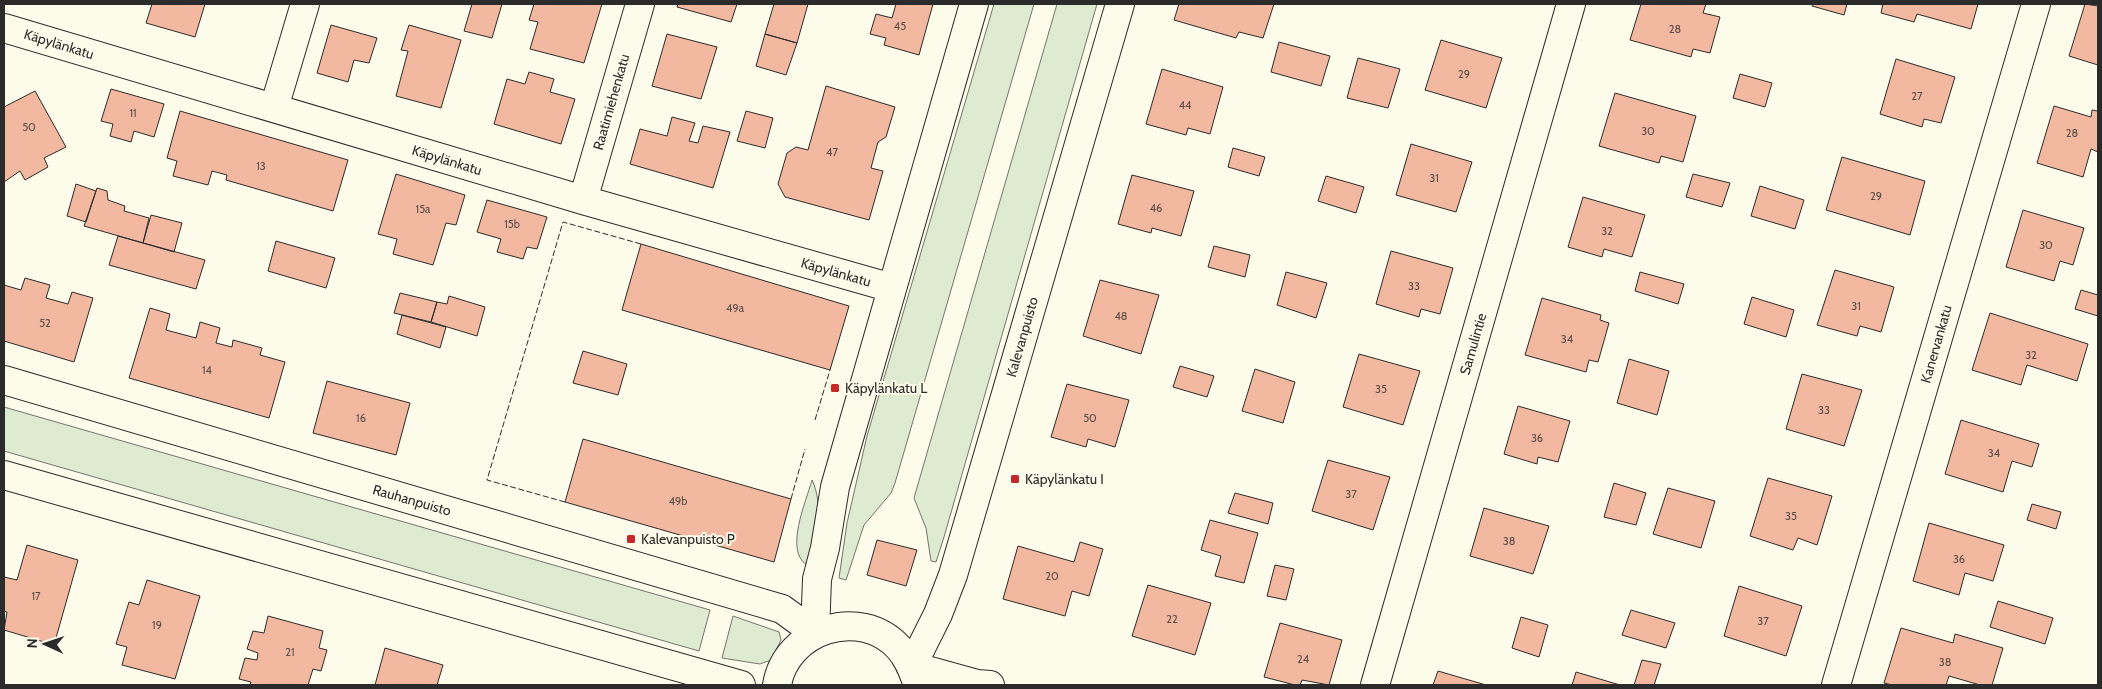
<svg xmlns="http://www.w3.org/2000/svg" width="2102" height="689" viewBox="0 0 2102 689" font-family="Cabin,sans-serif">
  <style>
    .green { fill: #deebd1; stroke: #74746e }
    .building { fill: #f2b8a0; stroke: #2b2b2b }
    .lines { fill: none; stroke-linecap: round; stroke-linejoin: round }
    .minor-casing { stroke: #2b2b2b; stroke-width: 30 }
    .major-casing { stroke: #2b2b2b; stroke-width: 30 }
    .minor { stroke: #fdfbea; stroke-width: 28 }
    .major { stroke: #fdfbea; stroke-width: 28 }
    .fence { stroke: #2b2b2b; stroke-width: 1; stroke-dasharray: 6 2.5; stroke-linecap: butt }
    .poi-dot { fill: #c62828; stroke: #fdfbea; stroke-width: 2 }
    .labels { text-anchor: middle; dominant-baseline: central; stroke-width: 4; stroke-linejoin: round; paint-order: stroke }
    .number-label { font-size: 11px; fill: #5d4e48 }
    .street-label { font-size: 14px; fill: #2b2b2b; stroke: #fdfbea }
    .poi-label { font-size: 14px; fill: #2b2b2b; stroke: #fdfbea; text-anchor: start }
  </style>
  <rect width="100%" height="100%" fill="#fdfbea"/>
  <!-- green -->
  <path class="green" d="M994 4H1034L895 483 891 493 864 525 846 580 839 578 847 523 867 436Z
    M1057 4H1097L944 537 936 562 931 561 926 528 914 498Z
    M4 407 710 610 699 651 4 451Z
    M812 480C825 507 814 538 807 565 784 551 806 502 812 480Z
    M733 616 779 632 781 640 771 660 760 664 722 658Z"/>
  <!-- building -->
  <path class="building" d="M152 4H205L195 37 146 23Z
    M472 4H502L492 38 464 31Z
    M534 4H602L584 63 530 49 538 22 529 20Z
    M678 4H737L731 22 677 7Z
    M774 4H808L797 43 765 34Z
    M896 4H933L919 55 884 45 886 38 870 34 876 14 892 18Z
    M1179 4H1274L1263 38 1239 32 1236 38 1174 20Z
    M1641 4H1706L1703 13 1720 17 1710 53 1693 49 1691 57 1630 40Z
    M1813 4H1847L1844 15 1812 6Z
    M1883 4H1978L1971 29 1917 14 1914 22 1881 13Z
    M2085 4 2098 6V65L2069 56Z
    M331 25 377 38 369 63 354 60 348 82 317 73Z
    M409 25 461 40 441 108 396 96 408 51 401 50Z
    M667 34 717 47 701 99 652 86Z
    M765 34 797 43 786 75 756 66Z
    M1441 40 1502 58 1486 108 1425 90Z
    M1279 42 1330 56 1321 86 1271 72Z
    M1358 58 1400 69 1388 108 1347 98Z
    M1896 59 1955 77 1941 123 1924 119 1922 127 1880 114Z
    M1162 69 1223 87 1210 134 1188 128 1186 135 1146 124Z
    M529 72 554 79 550 92 575 99 561 144 494 124 507 79 525 84Z
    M1740 74 1772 83 1765 107 1733 98Z
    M826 86 895 107 886 137 878 142 871 168 883 171 869 220 785 197 778 184 787 153 796 147 808 150Z
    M111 89 164 104 154 137 134 131 131 142 110 136 113 124 101 121Z
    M35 91 66 147 44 158 48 167 25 180 20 171 4 182V107Z
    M1615 93 1696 116 1683 162 1661 156 1659 163 1599 146Z
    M2054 106 2091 117 2092 110 2098 111V152L2091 149 2083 177 2037 163Z
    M180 111 348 160 333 211 226 180 227 175 212 171 208 185 173 176 177 161 167 158Z
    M746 111 773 118 765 148 737 141Z
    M672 117 695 123 689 141 698 143 703 126 730 132 713 188 630 164 640 129 667 136Z
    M1411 144 1472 162 1456 212 1396 195Z
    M1233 148 1265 157 1259 176 1228 167Z
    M1842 157 1925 181 1910 235 1826 210Z
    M396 174 465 195 456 225 446 223 433 265 393 254 397 239 378 234Z
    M1693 174 1730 183 1722 207 1686 197Z
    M1132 175 1194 191 1181 236 1152 228 1151 233 1118 224Z
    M1326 176 1364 187 1356 213 1318 201Z
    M76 184 96 191 86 222 67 216Z
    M1760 186 1804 200 1795 229 1751 216Z
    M97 188 107 191 108 200 125 206 124 211 149 218 143 243 84 226Z
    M1583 197 1645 215 1632 257 1604 249 1602 257 1568 247Z
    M487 200 547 217 537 249 527 247 523 259 497 252 501 239 477 232Z
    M2023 210 2084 228 2073 265 2060 261 2054 281 2006 267Z
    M151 215 182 223 174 252 143 243Z
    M118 236 205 260 196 289 109 265Z
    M276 241 335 258 326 288 268 271Z
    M641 244 849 306 830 370 622 310Z
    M1214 246 1250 255 1245 277 1208 267Z
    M1391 251 1453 268 1440 314 1421 309 1419 317 1376 304Z
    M1835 270 1894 287 1881 332 1860 326 1857 336 1817 325Z
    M1286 272 1327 283 1316 318 1277 305Z
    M1640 272 1684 284 1678 304 1635 291Z
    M25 278 50 285 46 298 68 304 72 292 93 298 74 362 4 341V285L21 290Z
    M1100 280 1159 295 1141 354 1083 336Z
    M2081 290 2098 295V316L2075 309Z
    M400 293 437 302 431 322 394 313Z
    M449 296 485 307 477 336 431 322 437 302 447 304Z
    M1752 297 1794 310 1786 337 1744 324Z
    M1542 298 1601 315 1600 320 1609 323 1598 362 1589 360 1586 372 1525 355Z
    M150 308 170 314 166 330 196 338 200 322 220 328 216 343 232 347 233 340 262 348 260 355 285 362 269 418 129 378Z
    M1990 313 2088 344 2077 381 2027 365 2021 385 1972 370Z
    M402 315 446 327 440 348 397 334Z
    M583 351 627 364 618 395 573 383Z
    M1359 354 1420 371 1403 425 1343 407Z
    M1629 359 1669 371 1657 415 1617 403Z
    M1180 366 1214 376 1207 397 1173 387Z
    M1255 369 1295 382 1283 423 1242 411Z
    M1802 374 1862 390 1844 446 1786 429Z
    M327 381 410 403 396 455 313 433Z
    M1067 384 1129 400 1115 447 1088 439 1086 447 1051 437Z
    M1518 406 1570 421 1558 462 1538 457 1537 464 1504 454Z
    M1961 420 2039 444 2032 467 2012 461 2003 492 1945 474Z
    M583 439 791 499 774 562 565 502Z
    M1328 460 1390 477 1373 530 1312 511Z
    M1768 478 1832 496 1817 545 1798 538 1793 550 1750 536Z
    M1614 483 1646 493 1636 525 1604 517Z
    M1668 488 1715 501 1701 548 1653 534Z
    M1235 493 1273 503 1268 524 1228 513Z
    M2032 504 2061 512 2056 529 2027 520Z
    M1484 508 1549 526 1533 574 1470 556Z
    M1210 520 1258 533 1244 583 1215 576 1221 556 1201 550Z
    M1929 523 2004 545 1993 581 1965 573 1959 595 1913 581Z
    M877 540 917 550 906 586 867 575Z
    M1080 542 1103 549 1089 596 1072 591 1065 616 1003 599 1018 546 1074 562Z
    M27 545 78 560 54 645 4 630 7 612 4 611V577L17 580Z
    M1275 565 1294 569 1286 600 1267 596Z
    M147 580 200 596 175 679 122 665 127 647 116 644 129 602 139 605Z
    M1148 585 1211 603 1195 655 1132 636Z
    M1739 586 1802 606 1786 656 1724 636Z
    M1998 601 2053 618 2045 644 1990 627Z
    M1631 610 1675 623 1666 648 1622 635Z
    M268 616 323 631 319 648 327 650 321 671 313 669 308 685H250L251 682 239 679 245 658 257 660 258 653 247 649 253 631 264 633Z
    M1521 617 1548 625 1539 657 1512 648Z
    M1280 623 1342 640 1329 685 1302 680 1300 685H1295L1264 677Z
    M1901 628 1953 643 1955 634 2003 648 1992 685H1980L1949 676 1946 685H1892L1884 683Z
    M385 648 443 665 437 685H375Z
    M1642 660 1661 664 1654 685H1634Z
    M1438 671 1486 685H1433Z
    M1576 672 1620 685H1572Z"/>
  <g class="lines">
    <defs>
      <path id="minor" d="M4 28 583 200 892 288
        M274 108 305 4
        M583 200 640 4
        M815 633 817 579 825 548 835 487 974 4
        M912 666 938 614 953 575 1120 4
        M1375 685 1571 4
        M1836 685 2036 4"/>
      <path id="major" d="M4 380 782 609 815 633
        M4 475 741 685
        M912 666 977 684 990 685
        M777 685C786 630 860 605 899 648 909 659 913 672 918 685"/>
    </defs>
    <!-- minor casing -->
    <use href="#minor" class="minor-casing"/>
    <!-- major casing -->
    <use href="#major" class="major-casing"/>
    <!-- minor -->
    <use href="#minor" class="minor"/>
    <!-- major -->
    <use href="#major" class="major"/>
    <!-- fence -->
    <path class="fence" d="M815 420 830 370
      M791 499 805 449
      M565 502 487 480 563 222 641 244"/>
  </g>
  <!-- markers -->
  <g class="poi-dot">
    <rect x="830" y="383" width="10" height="10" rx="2.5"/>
    <rect x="1010" y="474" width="10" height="10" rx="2.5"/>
    <rect x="626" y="534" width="10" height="10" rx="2.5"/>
  </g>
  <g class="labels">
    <!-- number labels -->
    <g class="number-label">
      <text x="900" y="26">45</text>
      <text x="1675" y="29">28</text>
      <text x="1464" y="74">29</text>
      <text x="1917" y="96">27</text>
      <text x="1185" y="105">44</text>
      <text x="133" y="113">11</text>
      <text x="29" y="127">50</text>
      <text x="1648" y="131">30</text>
      <text x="2072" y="133">28</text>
      <text x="832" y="152">47</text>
      <text x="261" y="166">13</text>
      <text x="1434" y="178">31</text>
      <text x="1876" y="196">29</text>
      <text x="1156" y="208">46</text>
      <text x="423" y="209">15a</text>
      <text x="512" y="224">15b</text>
      <text x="1607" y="231">32</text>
      <text x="2046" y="245">30</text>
      <text x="1414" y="286">33</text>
      <text x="1856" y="306">31</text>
      <text x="735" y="308">49a</text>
      <text x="1121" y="316">48</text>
      <text x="45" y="323">52</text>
      <text x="1567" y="339">34</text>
      <text x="2031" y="355">32</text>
      <text x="207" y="370">14</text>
      <text x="1381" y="389">35</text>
      <text x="1824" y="410">33</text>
      <text x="361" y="418">16</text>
      <text x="1090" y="418">50</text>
      <text x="1537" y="438">36</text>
      <text x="1994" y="453">34</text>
      <text x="1351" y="494">37</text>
      <text x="678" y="501">49b</text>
      <text x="1791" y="516">35</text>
      <text x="1509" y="541">38</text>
      <text x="1959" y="559">36</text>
      <text x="1052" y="576">20</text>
      <text x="36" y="596">17</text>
      <text x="1172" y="619">22</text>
      <text x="1763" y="621">37</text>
      <text x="157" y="625">19</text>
      <text x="290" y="652">21</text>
      <text x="1303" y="659">24</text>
      <text x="1945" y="662">38</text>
    </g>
    <!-- street labels -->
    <g class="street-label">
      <text transform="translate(59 44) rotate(17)">Käpylänkatu</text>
      <text transform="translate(611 102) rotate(-74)">Raatimiehenkatu</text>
      <text transform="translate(447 160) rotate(17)">Käpylänkatu</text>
      <text transform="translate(836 272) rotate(16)">Käpylänkatu</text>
      <text transform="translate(1022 337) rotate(-74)">Kalevanpuisto</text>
      <text transform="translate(1473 344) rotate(-74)">Samulintie</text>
      <text transform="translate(1936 344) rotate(-74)">Kanervankatu</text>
      <text transform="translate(412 500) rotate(16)">Rauhanpuisto</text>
    </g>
    <!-- poi labels -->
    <g class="poi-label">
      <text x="845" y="388">Käpylänkatu L</text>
      <text x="1025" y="479">Käpylänkatu I</text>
      <text x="641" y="539">Kalevanpuisto P</text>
    </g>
  </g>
  <!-- border -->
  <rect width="2102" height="689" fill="none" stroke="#2b2b2b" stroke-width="10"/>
  <!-- north arrow -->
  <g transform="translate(45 644) rotate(273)" stroke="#fdfbea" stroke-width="4" paint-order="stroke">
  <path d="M0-4L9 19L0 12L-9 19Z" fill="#2b2b2b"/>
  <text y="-8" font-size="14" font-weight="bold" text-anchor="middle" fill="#2b2b2b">N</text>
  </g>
</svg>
